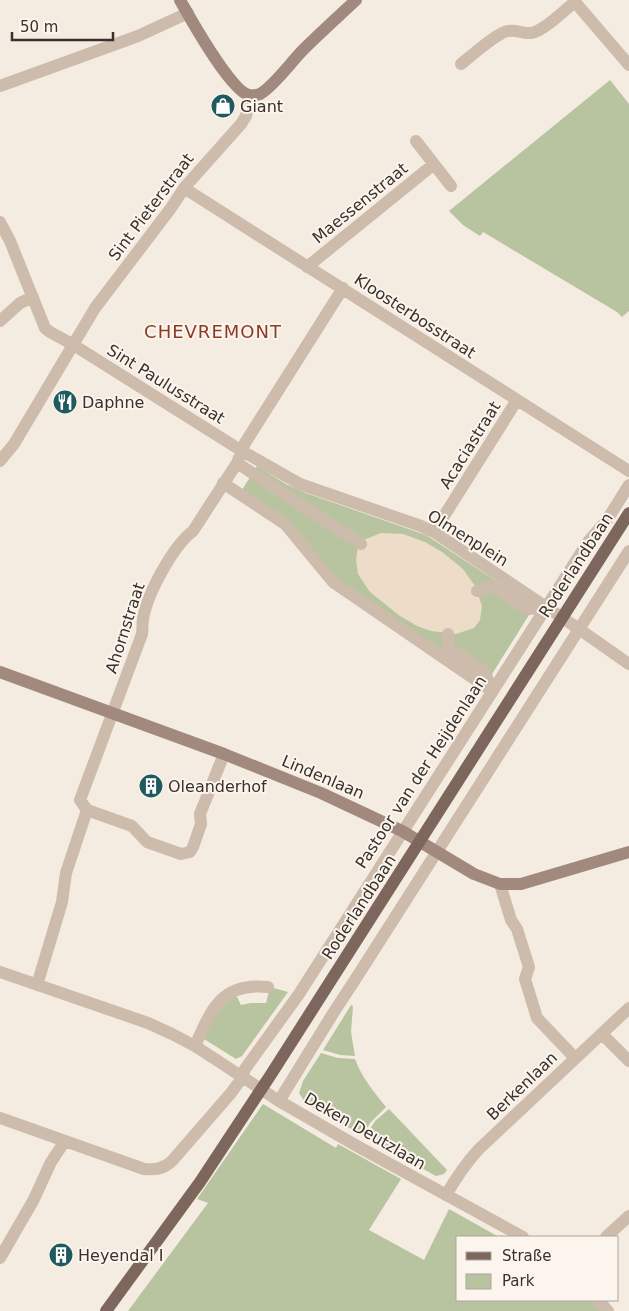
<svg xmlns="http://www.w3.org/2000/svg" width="629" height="1311" viewBox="0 0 629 1311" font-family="'DejaVu Sans',sans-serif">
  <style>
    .green { fill: #b8c4a0 }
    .plaza { fill: #ecdcc8 }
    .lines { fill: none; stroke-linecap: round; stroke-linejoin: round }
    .street { stroke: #cdbbac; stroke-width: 12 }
    .secondary { stroke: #a18a7d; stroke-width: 12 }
    .primary { stroke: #7d675c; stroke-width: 12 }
    .labels { text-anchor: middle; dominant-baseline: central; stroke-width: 4; stroke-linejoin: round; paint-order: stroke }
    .poi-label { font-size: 16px; fill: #3b302b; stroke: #fbf5ee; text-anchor: start }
    .street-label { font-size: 16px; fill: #3b302b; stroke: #fbf5ee }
    .neighbourhood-label { font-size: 18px; letter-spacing: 1px; fill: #8c3b22; stroke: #fbf5ee }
  </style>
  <rect width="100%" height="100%" fill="#f4ebe1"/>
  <!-- green -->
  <path class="green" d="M610 80 629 104V311L622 317 617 312 483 232 480 236 463 225 449 211Z
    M257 466 286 484 306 493 426 535 530 603 529 615 492 674 480 679 337 581 242 490Z
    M270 987 288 992 242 1056 236 1059 204 1039 213 1013 236 995 241 1005 251 1003H266Z
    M351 1005 353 1006 351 1032 355 1056 340 1055 323 1050Z
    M321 1053 338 1058 355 1059C362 1078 374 1092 386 1107L371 1122 362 1135 306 1104 299 1093 303 1081Z
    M263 1104 336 1148 338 1144 401 1179 369 1230 424 1260 449 1209 499 1237H458V1300H593L603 1311H128L208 1203 197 1199Z
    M389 1109 447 1170 444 1174 436 1176 365 1137 375 1121Z"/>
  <!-- plaza -->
  <path class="plaza" d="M381 533 403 534 425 542 442 552 463 569 475 586 482 606 480 620 474 628 456 634 431 631 417 626 400 616 370 592 358 574 356 560 357 553 358 547 366 539Z"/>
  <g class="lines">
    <!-- street -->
    <path class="street" d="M576 0 575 2 629 65
      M461 64C471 56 498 32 508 31 518 29 526 36 535 32 550 26 563 11 575 2
      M0 86 138 36 188 13
      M416 141 451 186
      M184 188 629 471
      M0 222 10 241 45 328 50 332 72 344 242 451 300 484 421 526 434 532 579 629 629 664
      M307 267 434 164
      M0 321 20 303 33 297
      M0 461 14 444 95 308 171 208 184 188 241 124 246 116 251 95
      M237 463 361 544
      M223 483 285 524 333 582 492 691
      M434 532 517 400
      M477 591 492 586 526 609 546 608
      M448 634V647L485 672 492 691
      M87 810 132 826 147 842 181 854 190 852 193 847 201 824 200 814 224 754
      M500 884 511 920 517 929 529 967 525 979 537 1018 575 1058
      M0 972 148 1023 172 1034 195 1046 279 1101 357 1146 523 1237
      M37 985 62 902 66 873 87 810 80 800 142 634C143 629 142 624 143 619 147 594 173 546 193 531L237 463 245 443 343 288
      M602 1034 629 1061
      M195 1046C211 1010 221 982 268 987
      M279 1101 332 1015 360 972 629 551
      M0 1118 144 1169C156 1170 163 1169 172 1161L231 1093 242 1078 245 1069 299 994 588 542 607 520 629 485
      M446 1195C456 1178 466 1163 479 1149L629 1008
      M606 1237 629 1216
      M0 1258 33 1201 51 1162 65 1141
      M598 1300 608 1311"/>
    <!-- secondary -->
    <path class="secondary" d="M180 0C190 18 231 91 249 95 253 96 257 95 260 94 274 86 291 62 303 50 320 33 338 17 356 0
      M0 672 224 754 321 793 402 831 474 874 500 884H521L629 852"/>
    <!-- primary -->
    <path class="primary" d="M106 1311 200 1182 270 1076 629 513"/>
  </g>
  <!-- icons -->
  <defs>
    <symbol id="shop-disc" viewBox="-11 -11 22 22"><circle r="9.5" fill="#1f5a5e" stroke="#fbf5ee"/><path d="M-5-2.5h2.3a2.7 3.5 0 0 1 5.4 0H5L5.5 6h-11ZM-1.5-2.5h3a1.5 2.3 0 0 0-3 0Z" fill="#fff"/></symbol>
    <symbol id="restaurant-disc" viewBox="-11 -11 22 22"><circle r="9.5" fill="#1f5a5e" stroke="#fbf5ee"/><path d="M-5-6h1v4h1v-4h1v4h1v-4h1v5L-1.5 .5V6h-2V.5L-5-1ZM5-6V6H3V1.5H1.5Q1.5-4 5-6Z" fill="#fff"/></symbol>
    <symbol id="building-disc" viewBox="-11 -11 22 22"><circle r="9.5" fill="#1f5a5e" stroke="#fbf5ee"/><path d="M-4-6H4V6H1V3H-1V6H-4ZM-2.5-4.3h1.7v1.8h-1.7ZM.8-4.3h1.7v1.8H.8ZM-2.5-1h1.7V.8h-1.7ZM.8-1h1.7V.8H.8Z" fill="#fff"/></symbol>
  </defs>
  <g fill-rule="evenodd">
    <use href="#shop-disc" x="209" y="92" width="28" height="28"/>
    <use href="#restaurant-disc" x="51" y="388" width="28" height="28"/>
    <use href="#building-disc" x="137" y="772" width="28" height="28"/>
    <use href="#building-disc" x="47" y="1241" width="28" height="28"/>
  </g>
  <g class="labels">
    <!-- poi labels -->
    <g class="poi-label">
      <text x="240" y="106">Giant</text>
      <text x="82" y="402">Daphne</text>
      <text x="168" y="786">Oleanderhof</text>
      <text x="78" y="1255">Heyendal I</text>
    </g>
    <!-- street labels -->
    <g class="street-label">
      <text transform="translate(360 203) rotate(-39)">Maessenstraat</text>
      <text transform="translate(151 207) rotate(-53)">Sint Pieterstraat</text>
      <text transform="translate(415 316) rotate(33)">Kloosterbosstraat</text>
      <text transform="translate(166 384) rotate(32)">Sint Paulusstraat</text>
      <text transform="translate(470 445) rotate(-58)">Acaciastraat</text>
      <text transform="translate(468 538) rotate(32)">Olmenplein</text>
      <text transform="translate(576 565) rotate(-57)">Roderlandbaan</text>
      <text transform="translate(125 628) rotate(-72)">Ahornstraat</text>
      <text transform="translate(421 772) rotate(-57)">Pastoor van der Heijdenlaan</text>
      <text transform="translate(323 777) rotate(23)">Lindenlaan</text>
      <text transform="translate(359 907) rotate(-57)">Roderlandbaan</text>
      <text transform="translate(522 1086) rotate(-44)">Berkenlaan</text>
      <text transform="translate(365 1131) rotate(30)">Deken Deutzlaan</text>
    </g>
    <!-- neighbourhood labels -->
    <g class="neighbourhood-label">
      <text x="213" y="331">CHEVREMONT</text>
    </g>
  </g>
  <!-- legend -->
  <rect x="456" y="1236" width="162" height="65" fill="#fbf5ee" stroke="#aea6a0"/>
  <rect x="466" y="1252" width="25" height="8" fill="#7d675c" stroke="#aea6a0"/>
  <text x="502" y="1261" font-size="15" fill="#3b302b">Straße</text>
  <rect x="466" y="1274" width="25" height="15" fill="#b8c4a0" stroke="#aea6a0"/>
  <text x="502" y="1286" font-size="15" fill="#3b302b">Park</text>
  <!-- scale -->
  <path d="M12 32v8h101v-8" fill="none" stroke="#3b302b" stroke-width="2.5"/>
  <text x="20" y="32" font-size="15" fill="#3b302b" stroke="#fbf5ee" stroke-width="4" paint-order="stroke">50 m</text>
</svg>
